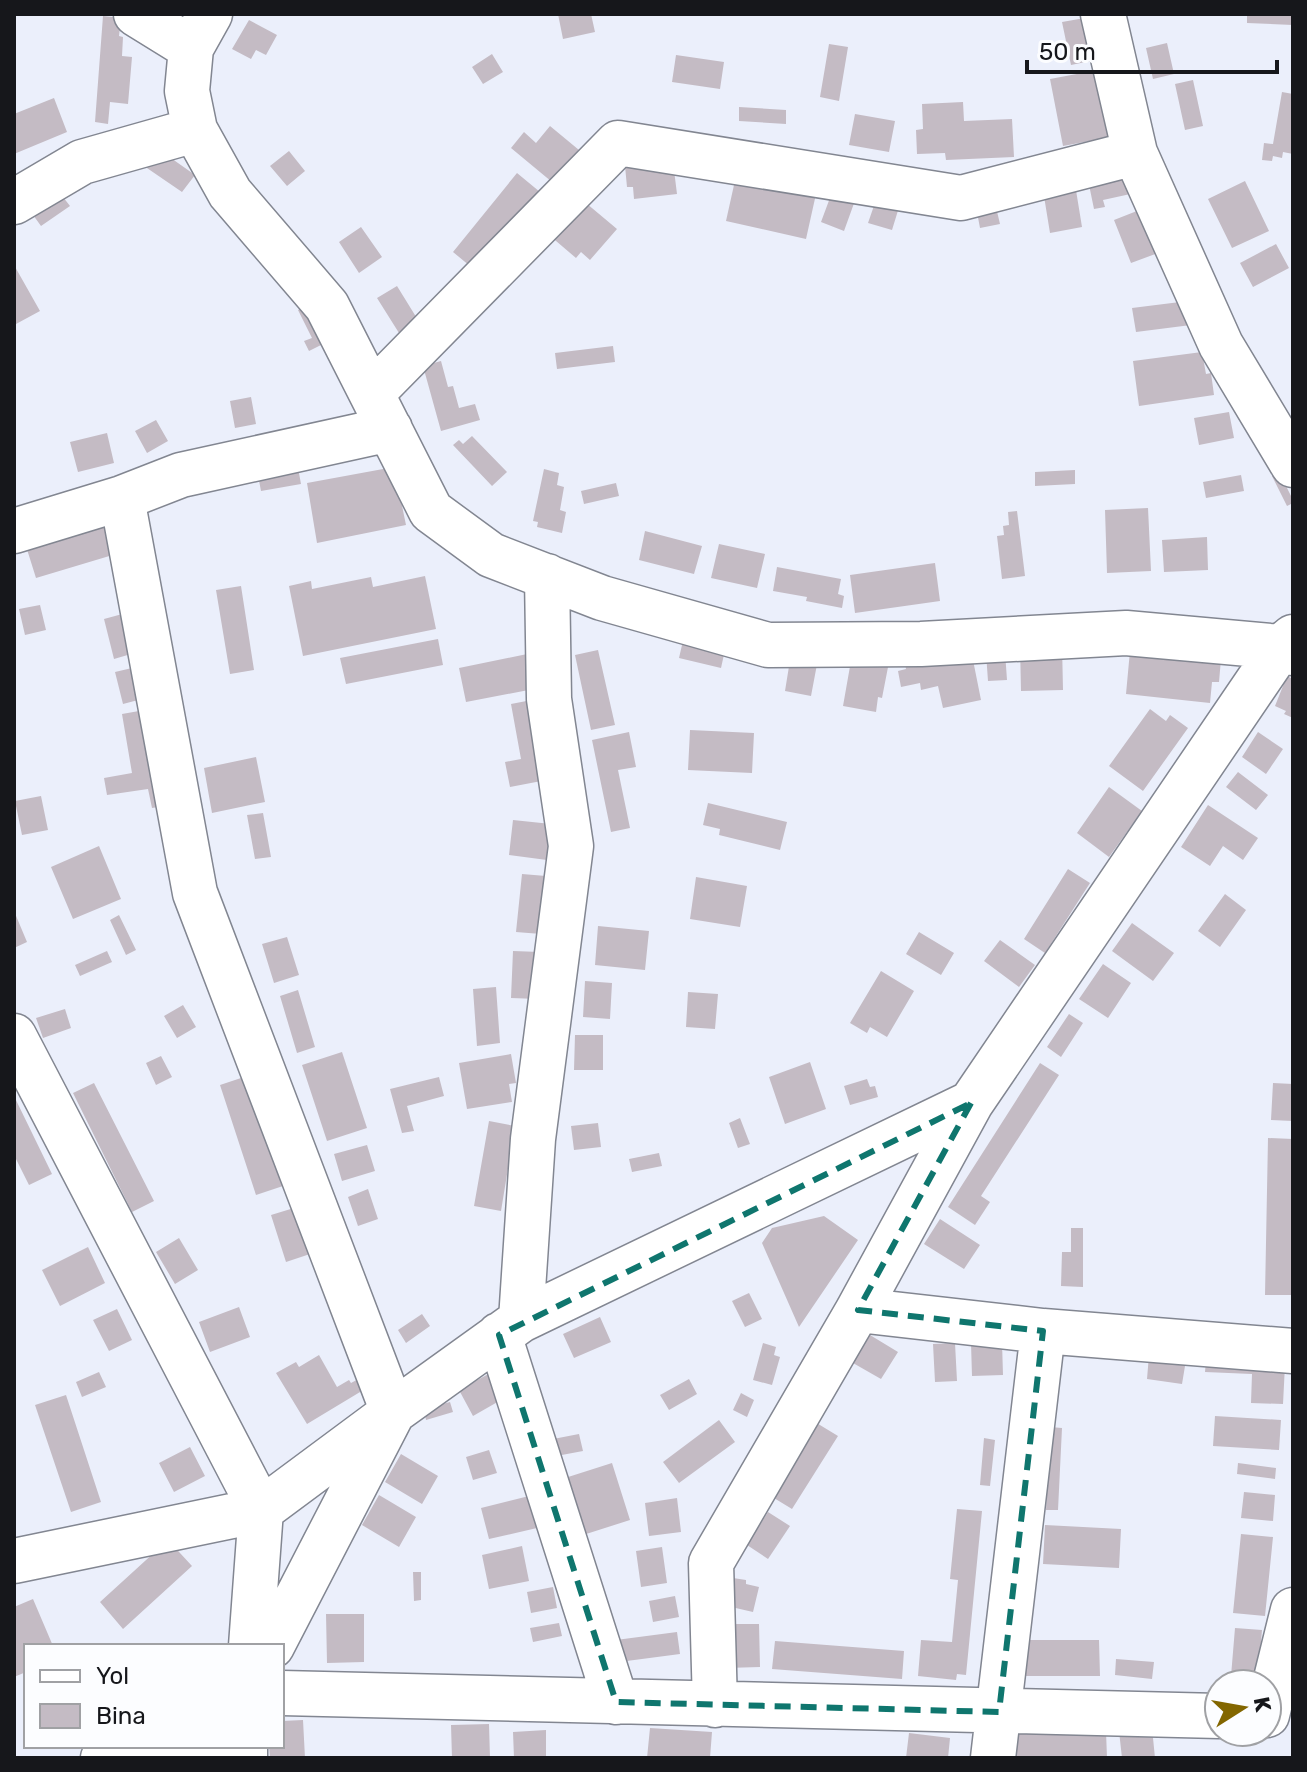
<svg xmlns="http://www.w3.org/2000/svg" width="1307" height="1772" viewBox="0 0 1307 1772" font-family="Rubik,sans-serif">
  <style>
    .building { fill: #c4bbc4 }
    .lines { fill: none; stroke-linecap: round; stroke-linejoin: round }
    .minor-casing { stroke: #828691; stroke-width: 47 }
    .minor { stroke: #fff; stroke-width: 44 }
    .marked { fill: none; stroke: #0f766e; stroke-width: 6; stroke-dasharray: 16 10; stroke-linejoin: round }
  </style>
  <rect width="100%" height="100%" fill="#ebeffb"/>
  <!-- building -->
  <path class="building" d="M558 14H591L595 32 563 39Z
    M1247 14H1293V25L1247 23Z
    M103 16 121 18 119 36 123 37 122 56 132 57 128 104 110 102 108 124 95 122Z
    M1096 16 1105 58 1071 65 1062 22Z
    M249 20 277 35 266 55 256 50 251 59 232 49Z
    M1167 43 1174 74 1153 79 1146 48Z
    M829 44 848 47 839 101 820 97Z
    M492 54 503 72 483 84 472 67Z
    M676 55 724 62 720 89 672 82Z
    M1098 70 1111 137 1063 146 1050 79Z
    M1193 80 1203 126 1185 130 1175 84Z
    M1282 92 1293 94V154L1283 152 1282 158 1273 156 1272 161 1262 160 1264 143 1273 144Z
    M54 98 67 132 14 154V114Z
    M963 102 964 121 1012 119 1014 157 946 160 945 153 917 154 916 130 923 129 922 104Z
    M739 107 786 110V124L739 121Z
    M855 114 895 121 889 152 849 145Z
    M550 126 579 150 552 182 511 148 524 132 536 143Z
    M161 151 195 175 182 192 144 166Z
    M289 151 305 171 287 186 270 166Z
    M672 154 677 194 634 199 633 187H627L625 166Z
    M1130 167 1135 193 1103 200 1105 207 1094 209 1087 175Z
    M517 173 540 192 476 271 453 252Z
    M736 176 816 194 806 239 726 221Z
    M1074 178 1082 227 1050 233 1042 184Z
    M1245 181 1269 231 1232 248 1208 199Z
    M834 187 857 195 844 231 821 222Z
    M56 188 70 206 41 226 28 208Z
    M877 197 900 204 892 230 868 223Z
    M580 198 617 229 590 260 581 252 576 258 549 235Z
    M995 203 1000 224 980 228 976 207Z
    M1142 209 1158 253 1131 263 1114 220Z
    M361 227 382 257 359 273 339 242Z
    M1276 244 1289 268 1253 287 1240 263Z
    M14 265 40 311 16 324 14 320Z
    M397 286 418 320 399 333 377 298Z
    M317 300 335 338 309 351 304 341 312 338 298 310Z
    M1188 301 1191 325 1136 332 1132 308Z
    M613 346 615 362 557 369 555 353Z
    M1202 352 1206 374 1211 373 1214 395 1139 406 1133 361Z
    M441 361 448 387 453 386 459 408 475 404 480 420 441 431 423 366Z
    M251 397 256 424 235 428 230 401Z
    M1229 412 1234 438 1199 445 1194 418Z
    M156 420 168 441 147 453 135 431Z
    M107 433 114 463 78 472 70 442Z
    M472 436 507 472 492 486 453 445 459 440 463 444Z
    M296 457 301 484 261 491 256 465Z
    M394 467 406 525 317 543 307 483Z
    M544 469 559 473 557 485 564 487 560 510 566 512 562 533 537 527 538 522 533 521Z
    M1075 470V484L1035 486V472Z
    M1279 472 1293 500V503L1287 506 1272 476Z
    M1241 475 1244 491 1206 498 1203 482Z
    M616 483 619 496 584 504 581 491Z
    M1148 508 1151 571 1107 573 1105 510Z
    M1017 511 1025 576 1002 579 997 536 1004 535 1003 526 1009 525 1008 512Z
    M115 515 126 551 36 578 25 543Z
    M645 531 702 546 694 574 639 560Z
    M1207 537 1208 570 1164 572 1162 540Z
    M719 544 765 554 757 588 711 578Z
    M935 563 940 601 855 613 850 575Z
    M777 567 841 579 838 594 844 596 842 608 806 601 807 597 773 591Z
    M425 576 436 629 303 656 289 586 311 581 312 589 371 577 373 587Z
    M241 586 254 670 230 674 216 590Z
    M40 605 46 630 25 635 19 609Z
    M137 610 148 649 114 659 104 619Z
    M685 632 727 641 721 668 679 658Z
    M438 639 443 665 346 684 340 658Z
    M1131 640 1221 659 1219 682H1212L1210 703 1126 694Z
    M1062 644 1063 690 1021 691 1020 645Z
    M970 645 981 700 943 708 938 686 921 690 920 683 901 687 898 671 906 669 904 659Z
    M598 650 615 725 591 730 575 655Z
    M1005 652 1007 680 988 681 986 653Z
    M532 653 539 688 466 702 459 668Z
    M791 654 818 659 811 696 785 691Z
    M852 655 889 662 882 698 878 697 876 712 843 706Z
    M149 664 157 695 123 704 115 672Z
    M1287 676 1293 679V718L1284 714 1286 711 1275 706Z
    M542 698 557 778 510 787 505 762 521 759 511 704Z
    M156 708 171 805 152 808 148 789 107 795 104 778 132 773 122 714Z
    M1150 709 1166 721 1170 715 1188 728 1143 791 1109 766Z
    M690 730 754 733 752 773 688 770Z
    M629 732 636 767 618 770 630 828 611 832 592 740Z
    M1258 732 1283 749 1266 774 1242 757Z
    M256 757 265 802 212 813 204 768Z
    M1238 772 1268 795 1256 810 1226 787Z
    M1109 787 1142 811 1109 857 1077 833Z
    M41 796 48 830 22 835 15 801Z
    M708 803 787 822 780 850 719 835 720 829 703 825Z
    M1208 805 1258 838 1243 860 1223 846 1210 866 1181 847Z
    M263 813 271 857 255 859 247 815Z
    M513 820 551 824 547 860 509 855Z
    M99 846 121 899 73 919 51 867Z
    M1068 869 1090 883 1045 953 1024 939Z
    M522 874 546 876 541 934 516 932Z
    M696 877 747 886 740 927 690 919Z
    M1225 894 1246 910 1220 947 1198 931Z
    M14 911 27 942 14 948Z
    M119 915 136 950 126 955 110 920Z
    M1132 923 1174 953 1153 981 1112 951Z
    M598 926 649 931 645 970 595 965Z
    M919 932 954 953 941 975 906 954Z
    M287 937 299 975 274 983 262 944Z
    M1000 940 1035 965 1019 987 984 961Z
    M107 951 112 962 80 976 75 965Z
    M513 951 540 952 538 999 511 998Z
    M1103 964 1131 983 1108 1018 1079 999Z
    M881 971 914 991 887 1037 870 1027 867 1033 850 1023Z
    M585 981 612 983 610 1019 583 1017Z
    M496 987 500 1043 477 1046 473 989Z
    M298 990 315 1047 297 1053 280 996Z
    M688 992 718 994 715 1029 686 1027Z
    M183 1005 196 1027 177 1038 164 1016Z
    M65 1009 71 1028 43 1038 36 1018Z
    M1069 1014 1083 1023 1061 1057 1047 1047Z
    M575 1035H603V1070H574Z
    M342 1052 367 1128 327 1141 302 1065Z
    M511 1054 516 1083 509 1084 512 1102 467 1109 459 1063Z
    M161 1056 172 1077 156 1085 146 1063Z
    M810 1062 826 1109 785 1124 769 1077Z
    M1040 1063 1059 1075 981 1196 990 1202 975 1225 948 1207Z
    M256 1073 292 1183 256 1195 220 1085Z
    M439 1077 444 1096 407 1106 414 1131 402 1133 390 1089Z
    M867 1079 870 1087 875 1086 878 1097 850 1105 844 1086Z
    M94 1083 154 1201 132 1212 73 1093Z
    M1273 1083 1293 1084V1121L1271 1120Z
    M14 1096 52 1174 29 1185 14 1155Z
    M740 1118 750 1144 738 1148 729 1123Z
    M489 1121 515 1126 501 1211 474 1206Z
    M598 1123 601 1147 574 1150 571 1126Z
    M1268 1138 1293 1139V1295H1265Z
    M367 1145 375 1171 342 1181 334 1154Z
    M659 1153 662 1166 632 1172 629 1159Z
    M368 1189 378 1219 358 1226 348 1197Z
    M307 1204 322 1250 286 1262 271 1215Z
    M824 1216 858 1240 799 1327 762 1243 772 1228Z
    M940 1219 980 1245 964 1269 924 1244Z
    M1071 1228H1083V1287L1061 1286 1062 1252H1071Z
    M179 1238 198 1270 175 1284 156 1252Z
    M88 1247 105 1283 60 1306 42 1270Z
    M749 1293 762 1319 745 1327 732 1301Z
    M239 1307 250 1337 210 1352 199 1322Z
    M117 1309 132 1340 109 1351 93 1320Z
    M422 1314 430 1326 406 1343 398 1330Z
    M600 1317 611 1342 574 1358 563 1334Z
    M870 1335 898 1352 881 1379 853 1363Z
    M1002 1342 1003 1375 972 1376 971 1343Z
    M763 1343 776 1347 774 1355 780 1357 772 1385 753 1380Z
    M955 1343 957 1381 935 1382 933 1344Z
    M319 1355 337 1387 349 1380 351 1383 364 1376 370 1386 307 1424 276 1373 296 1362 299 1367Z
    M1149 1355 1186 1360 1182 1384 1147 1379Z
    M1206 1361 1285 1365 1283 1404 1251 1403 1252 1374 1205 1372Z
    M494 1371 508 1396 473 1416 459 1390Z
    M99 1372 106 1387 82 1397 76 1382Z
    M689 1379 697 1394 669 1410 660 1395Z
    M741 1393 754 1400 747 1417 733 1410Z
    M66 1395 101 1502 71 1512 35 1405Z
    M450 1402 453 1412 426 1420 424 1409Z
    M1215 1416 1281 1420 1279 1450 1213 1446Z
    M719 1420 735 1442 679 1483 663 1462Z
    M815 1422 838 1436 792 1509 769 1495Z
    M1050 1427 1062 1428 1058 1510H1046Z
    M579 1434 583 1451 551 1457 548 1440Z
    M984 1438 995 1440 990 1486 980 1485Z
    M190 1447 205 1476 174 1492 159 1463Z
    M489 1450 497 1473 473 1480 466 1457Z
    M401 1454 438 1476 422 1504 385 1482Z
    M612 1463 630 1520 583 1535 565 1478Z
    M1238 1463 1276 1468 1275 1479 1237 1474Z
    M1244 1492 1275 1495 1273 1521 1241 1518Z
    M379 1495 416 1517 399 1547 362 1525Z
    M529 1496 537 1528 489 1539 481 1508Z
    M677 1498 681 1532 649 1536 645 1503Z
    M957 1509 982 1511 966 1675 957 1674 956 1680 918 1676 921 1640 952 1642 958 1580 950 1579Z
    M768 1512 790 1526 768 1559 747 1545Z
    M1045 1525 1121 1529 1119 1568 1043 1564Z
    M1241 1534 1273 1537 1265 1616 1233 1613Z
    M168 1540 192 1566 123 1629 100 1602Z
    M522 1546 529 1581 489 1589 482 1555Z
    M662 1547 667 1583 641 1587 636 1551Z
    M413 1572H421V1600L414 1601Z
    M733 1578 746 1580V1584L759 1587 753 1612 727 1606Z
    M553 1587 557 1608 531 1613 527 1592Z
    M675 1596 679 1617 653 1622 649 1601Z
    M33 1599 53 1646H26V1672L14 1677V1607Z
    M326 1614H364V1662L327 1663Z
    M559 1623 562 1636 533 1642 530 1628Z
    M726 1624H759L760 1667 726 1668Z
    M1235 1628 1262 1630 1258 1678 1231 1676Z
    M677 1632 680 1654 619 1662 616 1640Z
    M1024 1640H1099L1100 1676H1025Z
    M775 1641 904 1651 902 1679 772 1669Z
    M1116 1659 1154 1662 1152 1679 1115 1675Z
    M303 1720 305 1758H270L269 1746H282V1721Z
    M489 1724 490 1758H452L451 1725Z
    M650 1728 712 1732 710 1758H647Z
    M1152 1728 1155 1758H1122L1119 1731Z
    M546 1730V1758H514L513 1732Z
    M1106 1731 1107 1758H1016L1015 1734Z
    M909 1733 950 1738 948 1758H906Z"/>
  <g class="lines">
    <defs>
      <path id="minor" d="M136 14 191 48
        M210 14 191 48 187 91 195 130 230 193 327 306 431 511 491 555 602 598 768 645 921 644 1126 633 1281 647 1293 653
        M1103 14 1135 153 1221 345 1293 465
        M14 202 82 162 195 130
        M372 393 618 143 961 198 1135 153
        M14 531 122 498 181 475 390 429
        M14 1036 261 1510 251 1646
        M858 1310 1043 1331 1293 1351
        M521 1320 533 1139 571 846 549 699 547 576
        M499 1335 616 1702
        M14 1561 261 1510 393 1412 195 893 122 498
        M272 1646 393 1412 521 1320 971 1103
        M282 1693 1219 1716
        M715 1705 711 1563 858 1310 971 1103 1281 647 1293 637
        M1267 1715 1293 1610
        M245 1746V1758
        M103 1758 213 1746
        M993 1758 1043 1331"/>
    </defs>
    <!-- minor casing -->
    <use href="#minor" class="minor-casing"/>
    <!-- minor -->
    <use href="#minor" class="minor"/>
  </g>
  <!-- marked area -->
  <path class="marked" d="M971 1103 858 1310 1043 1331 999 1712 616 1702 499 1335Z"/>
  <!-- border -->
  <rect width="1307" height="1772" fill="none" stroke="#16171b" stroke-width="32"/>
  <!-- legend -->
  <rect x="24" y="1644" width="260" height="104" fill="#fcfdff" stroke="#a0a1a4" stroke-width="2"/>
  <rect x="40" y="1670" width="40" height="12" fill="#ffffff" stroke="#a0a1a4" stroke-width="2"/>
  <text x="96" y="1684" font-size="24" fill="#16171b">Yol</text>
  <rect x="40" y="1704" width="40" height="24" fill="#c4bbc4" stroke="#a0a1a4" stroke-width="2"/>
  <text x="96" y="1724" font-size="24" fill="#16171b">Bina</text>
  <!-- north arrow -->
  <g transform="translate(1243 1708) rotate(79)"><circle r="38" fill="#fcfdff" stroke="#a0a1a4" stroke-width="2"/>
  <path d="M0-6L14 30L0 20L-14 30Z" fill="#836600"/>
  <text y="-12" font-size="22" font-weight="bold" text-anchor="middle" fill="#16171b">K</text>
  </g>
  <!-- scale -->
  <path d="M1027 60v12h250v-12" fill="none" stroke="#16171b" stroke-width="4"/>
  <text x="1039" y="60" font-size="24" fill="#16171b" stroke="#fcfdff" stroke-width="6" paint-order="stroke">50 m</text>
</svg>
